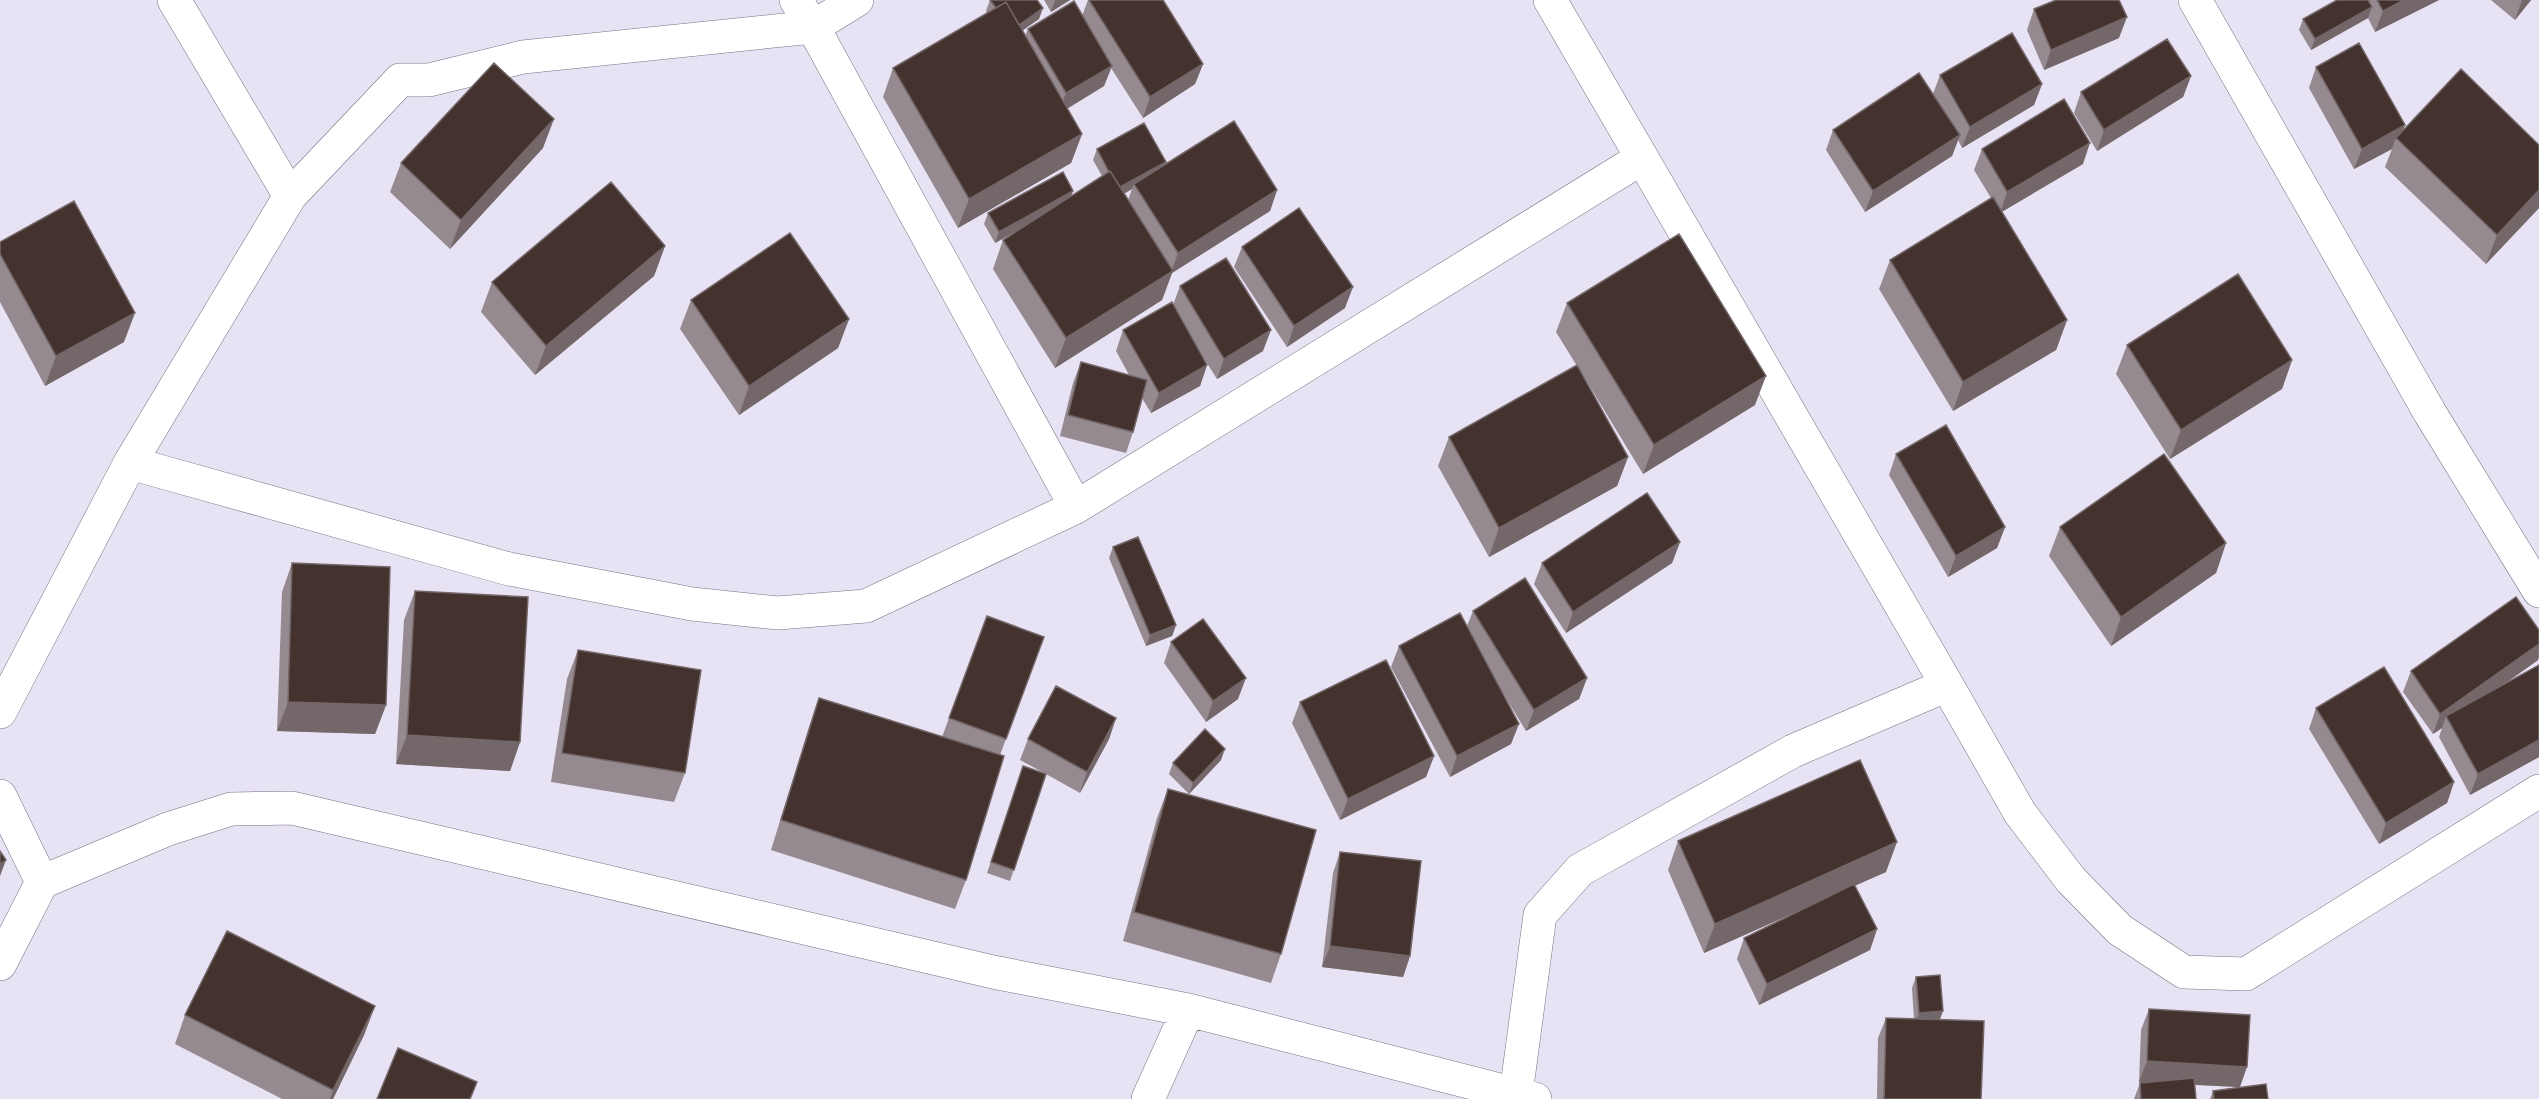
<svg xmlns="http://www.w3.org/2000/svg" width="2539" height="1099" viewBox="0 0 2539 1099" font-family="Overpass,sans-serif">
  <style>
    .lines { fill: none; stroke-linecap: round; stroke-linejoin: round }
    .minor-casing { stroke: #787182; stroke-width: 34 }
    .minor { stroke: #fff; stroke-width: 33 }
    .wall { fill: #968a91; fill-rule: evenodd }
    .shaded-wall { fill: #746769 }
    .building { fill: #43322d; stroke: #746769; stroke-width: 1.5 }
  </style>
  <rect width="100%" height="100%" fill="#e8e2f5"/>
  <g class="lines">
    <defs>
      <path id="minor" d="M796 0 813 27 1076 507
        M2195 0 2430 413 2539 591
        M290 196 400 80H429L523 57 813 27 857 0
        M130 463 290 196 174 0
        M1947 685 2020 813 2071 880 2120 930 2184 972 2246 974 2539 791
        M0 712 130 463 509 569 692 604 778 613 866 606 1076 507 1642 158 1550 0
        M0 796 42 882
        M0 964 42 882 168 829 231 809 292 808 993 972 1188 1010 1535 1099
        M1516 1094 1540 915 1580 870 1793 751 1947 685 1642 158
        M1148 1099 1188 1010"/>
    </defs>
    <!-- minor casing -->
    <use href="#minor" class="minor-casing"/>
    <!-- minor -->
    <use href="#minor" class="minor"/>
  </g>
  <!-- wall -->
  <path class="wall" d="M990 0 1039 19 1022 31 1025 36 1028 29 1082 16 1088 0 1203 64 1195 84 1143 118 1111 68 1104 86 1067 109 1082 134 1071 163 958 228 883 97 893 68 987 13 986 11Z
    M1044 0H1070L1051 12Z
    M2337 0H2439L2375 32 2368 18 2311 50 2299 30 2303 19Z
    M2491 0H2531L2515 20Z
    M2034 9 2119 38 2044 70 2027 30Z
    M2316 67 2405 125 2403 131 2539 145V208L2486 264 2385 167 2392 149 2354 169 2309 88Z
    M1940 75 2042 84 2034 105 1962 148 1958 140 1952 156 1865 212 1826 150 1833 130 1933 94Z
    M2191 76 2183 97 2097 151 2074 113 2081 92Z
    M543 148 450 249 390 192 401 163Z
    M1097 149 1277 190 1270 211 1172 273 1162 300 1055 368 993 269 1003 240 1021 228 995 243 984 224 988 213 1073 191 1070 197 1102 176 1093 160ZM1132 189 1128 200 1124 194Z
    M1982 149 2083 164 2001 212 2067 320 2056 350 1953 411 1879 289 1890 260 1991 198 1974 170Z
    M0 242 124 342 45 386 0 302Z
    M665 246 654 276 535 375 481 312 492 282Z
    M1242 247 1345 308 1287 347 1234 267Z
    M1180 286 1263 351 1217 379 1198 349 1207 365 1200 386 1151 413 1142 398 1133 432 1126 453 1060 436 1073 383 1081 362 1129 375 1116 351 1123 330 1173 305Z
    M691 300 849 319 838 348 739 415 680 329Z
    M1567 303 1755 405 1643 474 1581 372 1628 457 1617 486 1489 557 1438 466 1449 437 1577 366 1556 332Z
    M2127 345 2292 360 2282 389 2170 459 2116 374Z
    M1896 454 2005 527 1997 548 1948 577 1889 475Z
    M2060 527 2226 543 2216 573 2111 646 2049 556Z
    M1680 542 1672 563 1566 633 1534 584 1542 563Z
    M1113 547 1176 625 1172 636 1146 646 1109 558Z
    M292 563 386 705 375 734 277 731 282 592Z
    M415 591 520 742 510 771 396 764 404 620Z
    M1473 611 1587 678 1579 699 1526 731 1501 690 1511 744 1450 777 1391 667 1399 646 1467 626Z
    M987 616 1044 637 1000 755 966 880 955 909 771 850 809 727 819 698 942 737Z
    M2539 630V658L2538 660 2502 686 2539 665V757L2470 795 2439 737 2442 728 2433 734 2403 692 2411 671Z
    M1171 642 1238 699 1206 722 1164 663Z
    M578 650 685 773 674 802 551 782 567 679Z
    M1300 702 1434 756 1426 777 1340 820 1292 723Z
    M2316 708 2454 782 2447 803 2379 844 2309 729Z
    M1116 718 1109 739 1080 793 1046 774 1010 881 987 873 1023 766 1046 774 1020 760 1028 739Z
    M1221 760 1189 794 1169 774 1173 763Z
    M1168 789 1281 954 1271 983 1123 941 1157 818Z
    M1678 841 1886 872 1855 885 1877 929 1870 950 1759 1005 1737 959 1744 938 1807 907 1704 953 1668 870Z
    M1340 852 1410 956 1403 977 1322 967 1333 873Z
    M1916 977 1940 1019 1981 1099H1877L1878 1038 1886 1018 1914 1019 1912 988Z
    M375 1006 364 1035 333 1099H282L175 1044 185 1015Z
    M2149 1009 2240 1087 2268 1099H2210L2213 1091 2238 1087 2195 1085 2196 1099H2134L2140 1083 2146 1082H2139L2141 1030Z"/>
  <!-- shaded-wall -->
  <path class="shaded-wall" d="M1055 0H1070L1051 12Z
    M2404 0H2439L2375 32 2383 11Z
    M2522 0H2531L2515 20Z
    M2372 7 2368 18 2311 50 2315 39Z
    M1043 8 1039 19 1007 41 1011 30Z
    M2127 17 2119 38 2044 70 2051 50Z
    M1203 64 1195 84 1143 118 1150 97Z
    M1112 66 1104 86 1058 114 1066 93Z
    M2191 76 2183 97 2097 151 2104 130Z
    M2042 84 2034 105 1962 148 1970 127Z
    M554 119 543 148 450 249 461 220Z
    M2405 125 2399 141 2396 138 2392 149 2354 169 2362 149Z
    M1082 134 1071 163 958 228 969 199Z
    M1960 135 1952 156 1865 212 1873 191Z
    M2090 143 2083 164 2000 213 2007 192Z
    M1166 162 1162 173 1134 184 1132 189 1114 199 1118 188Z
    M1277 190 1270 211 1172 273 1162 300 1055 368 1066 338 1171 272 1178 253Z
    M2539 190V208L2486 264 2497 235Z
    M1073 191 1069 202 995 243 999 232Z
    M665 246 654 276 535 375 546 346Z
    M1353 287 1345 308 1287 347 1294 326Z
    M135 313 124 342 45 386 56 356Z
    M849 319 838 348 739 415 749 386Z
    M2067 320 2056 350 1953 411 1963 382Z
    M1271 330 1263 351 1217 379 1224 359Z
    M2292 360 2282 389 2170 459 2181 430Z
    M1207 365 1200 386 1151 413 1159 393Z
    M1766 376 1755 405 1643 474 1654 445Z
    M1628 457 1617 486 1489 557 1499 528Z
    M2005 527 1997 548 1948 577 1956 556Z
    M1680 542 1672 563 1566 633 1573 612Z
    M2226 543 2216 573 2111 646 2121 617Z
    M1176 625 1172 636 1146 646 1150 635Z
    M2539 644 2538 660 2449 723 2446 716 2442 728 2433 734 2440 714Z
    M1246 678 1238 699 1206 722 1213 701Z
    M1587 678 1579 699 1526 731 1534 710Z
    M288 702 386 705 375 734 277 731Z
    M1116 718 1109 739 1080 793 1087 772Z
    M1519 724 1511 744 1450 777 1457 756Z
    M407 735 520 742 510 771 396 764Z
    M2539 740V757L2470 795 2478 774Z
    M1225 749 1221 760 1189 794 1193 783Z
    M1434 756 1426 777 1340 820 1348 799Z
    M2454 782 2447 803 2379 844 2386 823Z
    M1897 842 1886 872 1704 953 1715 924Z
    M6 860 0 876V864Z
    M1877 929 1870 950 1759 1005 1767 984Z
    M1330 946 1410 956 1403 977 1322 967Z
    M375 1006 364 1035 333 1099H330L333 1090Z
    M1943 1011 1939 1022 1915 1024 1919 1013Z
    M2147 1061 2247 1067 2240 1087 2139 1082Z"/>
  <!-- building -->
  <path class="building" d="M990 0H1037L1043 8 1019 25 1006 2 996 8Z
    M1089 0H1163L1203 64 1150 97Z
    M2056 0H2119L2127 17 2051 50 2034 9Z
    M2337 0H2368L2372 7 2315 39 2303 19Z
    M2377 0H2404L2383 11Z
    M1074 1 1112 66 1066 93 1028 29Z
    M1006 2 1082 134 969 199 893 68Z
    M2012 33 2042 84 1970 127 1940 75Z
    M2167 39 2191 76 2104 130 2081 92Z
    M2359 43 2405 125 2362 149 2316 67Z
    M494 63 554 119 461 220 401 163Z
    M2461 69 2539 145V190L2497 235 2396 138Z
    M1919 73 1960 135 1873 191 1833 130Z
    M2064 99 2090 143 2007 192 1982 149Z
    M1234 121 1277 190 1178 253 1134 184Z
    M1144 123 1166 162 1120 187 1110 171 1109 172 1097 149Z
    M1110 171 1173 271 1066 338 1003 240Z
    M1063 172 1073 191 999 232 988 213Z
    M611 182 665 246 546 346 492 282Z
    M1993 197 2067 320 1963 382 1890 260Z
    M74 201 135 313 56 356 0 254V242Z
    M1299 208 1353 287 1294 326 1242 247Z
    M790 233 849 319 749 386 691 300Z
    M1679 234 1766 376 1654 445 1567 303Z
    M1226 258 1271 330 1224 359 1180 286Z
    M2238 274 2292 360 2181 430 2127 345Z
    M1172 302 1207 365 1159 393 1123 330Z
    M1081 362 1147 380 1133 432 1068 415Z
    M1577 365 1628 457 1499 528 1449 437Z
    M1946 425 2005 527 1956 556 1896 454Z
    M2164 454 2226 543 2121 617 2060 527Z
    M1647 493 1680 542 1573 612 1542 563Z
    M1138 537 1176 625 1150 635 1113 547Z
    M292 563 390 567 386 705 288 702Z
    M1525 578 1587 678 1534 710 1473 611Z
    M415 591 528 597 520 742 407 735Z
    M2516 597 2539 630V644L2440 714 2411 671Z
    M1460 613 1519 724 1457 756 1399 646Z
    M987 616 1044 637 1006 739 949 718Z
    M1203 619 1246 678 1213 701 1171 642Z
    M578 650 701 670 685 773 562 753Z
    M1386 660 1434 756 1348 799 1300 702Z
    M2539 665V740L2478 774 2446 716Z
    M2384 667 2454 782 2386 823 2316 708Z
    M1056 686 1116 718 1087 772 1028 739Z
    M819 698 1004 756 966 880 781 820Z
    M1205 729 1225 749 1193 783 1173 763Z
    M1860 760 1897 842 1715 924 1678 841Z
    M1023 766 1046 774 1014 870 991 862Z
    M1168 789 1316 830 1281 954 1134 912Z
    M0 851 6 860 0 864Z
    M1340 852 1421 861 1410 956 1330 946Z
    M1854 884 1877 929 1767 984 1744 938Z
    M227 931 375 1006 333 1090 185 1015Z
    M1940 975 1943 1011 1919 1013 1916 977Z
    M2149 1009 2250 1015 2247 1067 2147 1061Z
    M1886 1018 1984 1021 1981 1099H1884Z
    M398 1048 477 1082 470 1099H377Z
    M2194 1078 2196 1099H2141L2140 1083Z
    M2266 1084 2268 1099H2214L2213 1091Z"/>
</svg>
